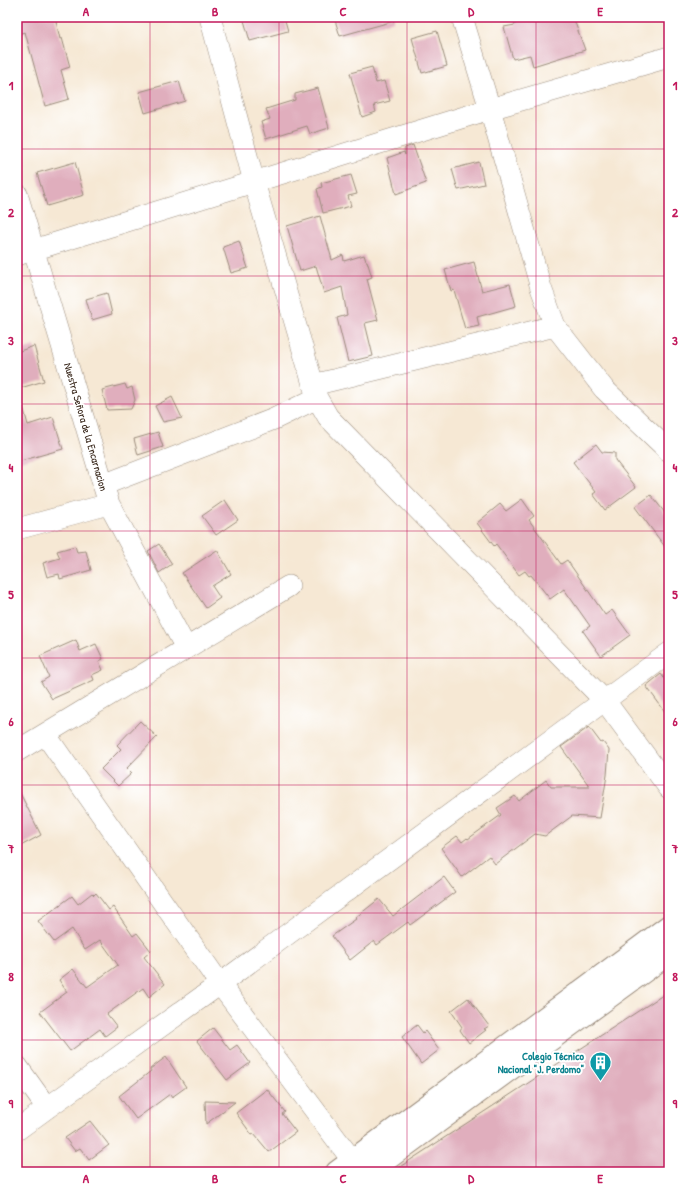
<svg xmlns="http://www.w3.org/2000/svg" width="686" height="1189" viewBox="0 0 686 1189" font-family="'Patrick Hand',sans-serif">
  <style>
    .building { fill: #e0aebd }
    .lines { fill: none; stroke-linecap: round; stroke-linejoin: round }
    .street-casing { stroke: #988979; stroke-width: 22 }
    .secondary-casing { stroke: #988979; stroke-width: 24 }
    .street { stroke: #fff; stroke-width: 21 }
    .secondary { stroke: #fff; stroke-width: 22 }
    .grid { fill: none; stroke: #c2185b; stroke-width: 1; stroke-opacity: 0.55 }
    .labels { text-anchor: middle; dominant-baseline: central; stroke-width: 4; stroke-linejoin: round; paint-order: stroke }
    .street-label { font-size: 11px; fill: #3b2a1e; stroke: #fff }
    .culture-label { font-size: 11px; font-weight: bold; fill: #0d838f; stroke: #fff; text-anchor: end }
    .neatline { fill: none; stroke: #c2185b; stroke-width: 1.5 }
    .grid-label { font-size: 13px; text-anchor: middle; font-weight: bold; fill: #c2185b }
  </style>
  <rect width="100%" height="100%" fill="#fff"/>
  <filter id="ink" filterUnits="userSpaceOnUse"><feTurbulence type="fractalNoise" baseFrequency=".025" numOctaves="2"/><feDisplacementMap in="SourceGraphic" scale="8" xChannelSelector="R" yChannelSelector="G"/><feConvolveMatrix kernelMatrix="1 2 1 2 8 2 1 2 1" color-interpolation-filters="sRGB"/></filter>
  <filter id="wash" filterUnits="userSpaceOnUse"><feTurbulence type="fractalNoise" baseFrequency=".012" numOctaves="4" result="noise"/><feDisplacementMap in="SourceGraphic" scale="16" xChannelSelector="R" yChannelSelector="G"/><feGaussianBlur stdDeviation="0.9" result="paint"/><feColorMatrix in="noise" values="0 0 0 0 0 0 0 0 0 0 0 0 0 0 0 0 0 1.4 0 .05"/><feComposite in="paint" operator="in"/></filter>
  <g filter="url(#wash)">
    <rect width="100%" height="100%" fill="#f6e8d4"/>
    <g id="blocks">
      <!-- building -->
      <path class="building" d="M17 17H55L60 39 62 38 70 67 61 70 69 99 45 106 25 32 17 34Z
        M243 17H284L288 31 250 41Z
        M334 17H394V21L340 36Z
        M525 17H529L530 20 545 17H573L585 50 533 66 530 55 513 59 504 27 515 25 514 20Z
        M437 31 447 66 422 73 412 38Z
        M372 67 376 83 384 81 390 101 374 105 376 112 362 117 350 73Z
        M179 81 185 101 145 113 139 92Z
        M318 88 329 128 310 134 307 126 266 139 261 122 270 119 266 109 295 100V94Z
        M413 145 426 183 396 194 387 158 404 152 405 155V148Z
        M75 162 84 195 47 206 37 173Z
        M479 162 484 184 458 190 452 169Z
        M351 175 357 194 348 196 351 206 323 213 317 189 322 187 321 183Z
        M320 216 332 260 343 255 344 261 364 255 366 261H367L372 277 367 279 378 320 365 323 373 356 348 362 337 318 347 315 342 287 324 293 316 266 300 271 287 226Z
        M239 241 248 268 231 273 223 247Z
        M474 262 482 291 510 284 516 306 477 317 479 326 465 329 454 290 451 291 445 270Z
        M107 293 112 314 92 320 86 299Z
        M34 346 44 381 17 389V352Z
        M125 384 127 389 132 387 135 400 131 409 107 410 102 390Z
        M172 397 182 418 163 422 155 406Z
        M17 399H21L28 425 53 417 63 449 17 462Z
        M158 432 163 447 138 455 134 439Z
        M596 444 602 452 615 453V460L636 487 605 510 593 494 596 492 573 462Z
        M651 495 669 518V552L635 507Z
        M522 499 534 516 529 520 561 564 567 560 605 615 612 610 630 635 601 656 583 631 590 626 564 589 550 599 531 575 529 576 525 571 519 575 496 544 494 546 477 523 500 504 506 511Z
        M225 500 238 520 216 535 202 516Z
        M159 544 172 564 159 573 148 551Z
        M75 546 77 552 86 551 91 570 60 579 59 574 47 577 43 563 60 558 57 551Z
        M217 550 231 574 212 586 220 598 206 608 182 573Z
        M76 640 80 651 96 644 103 659 99 661 103 670 92 675 94 680 52 699 41 682 49 677 40 656Z
        M661 674 669 685V717L646 686Z
        M140 721 157 737 127 768 132 773 118 786 101 769 121 749 117 745Z
        M589 727 601 743 603 742 609 750 607 775 600 818 572 816 545 836 535 834 495 864 489 856 462 877 441 848 457 836 462 842 467 838 468 839 501 815 497 808 515 796 519 801 546 780 551 787H590L561 747Z
        M17 787 41 835 17 848Z
        M444 877 455 892 410 925 408 922 377 945 374 941 350 960 332 936 356 919 355 918 379 899 393 916Z
        M92 893 94 895 96 893 109 910 113 907 133 936 137 933 151 951 144 957 165 984 149 997 143 988 107 1014 117 1027 105 1036 100 1029 70 1051 40 1012 67 992 59 980 73 969 87 987 118 965 100 940 85 950 72 929 54 942 38 921 72 896 78 904Z
        M669 991V1172H392Z
        M468 998 489 1026 484 1029 486 1030 469 1043 460 1030 462 1027 451 1011Z
        M417 1025 423 1033 425 1031 439 1050 421 1064 402 1037Z
        M213 1028 230 1050 237 1045 250 1063 227 1080 197 1041Z
        M166 1057 186 1087 172 1097 170 1094 136 1119 119 1096 151 1071 150 1069Z
        M267 1089 285 1112 282 1114 296 1132 269 1152 254 1134 252 1135 236 1113Z
        M205 1101 235 1102 206 1124Z
        M90 1121 109 1145 89 1160 80 1148 75 1151 65 1138Z"/>
    </g>
  </g>
  <g filter="url(#ink)">
    <use href="#blocks" fill-opacity="0" stroke="#988979" stroke-width="1"/>
    <g class="lines">
      <defs>
        <path id="street" d="M210 17 254 182 317 398 328 417 605 701 669 788
          M462 17 490 109 541 288 555 326 604 389 669 451
          M17 194 109 504 186 648
          M17 255 490 109 669 57
          M313 385 555 326
          M103 485 274 419 317 398
          M17 529 109 504
          M45 734 220 984 361 1172
          M17 751 289 586
          M17 1066 47 1108
          M17 1130 47 1108 220 984 669 653"/>
        <path id="secondary" d="M337 1172 669 926
          M369 1172 669 953"/>
      </defs>
      <!-- street casing -->
      <use href="#street" class="street-casing"/>
      <!-- secondary casing -->
      <use href="#secondary" class="secondary-casing"/>
      <!-- street -->
      <use href="#street" class="street"/>
      <!-- secondary -->
      <use href="#secondary" class="secondary"/>
    </g>
  </g>
  <!-- grid -->
  <path class="grid" d="M150 17V1172M279 17V1172M407 17V1172M536 17V1172M17 149H669M17 276H669M17 404H669M17 531H669M17 658H669M17 785H669M17 913H669M17 1040H669"/>
  <!-- icons -->
  <defs>
    <symbol id="building-pin" viewBox="-11 -11 22 30"><path d="M0 17L-7.5 6A9.5 9.5 0 1 1 7.5 6Z" fill="#0f9aa8" stroke="#fff"/><path d="M-4-6H4V6H1V3H-1V6H-4ZM-2.5-4.3h1.7v1.8h-1.7ZM.8-4.3h1.7v1.8H.8ZM-2.5-1h1.7V.8h-1.7ZM.8-1h1.7V.8H.8Z" fill="#fff"/></symbol>
  </defs>
  <g fill-rule="evenodd">
    <use href="#building-pin" x="588" y="1050" width="25" height="34"/>
  </g>
  <g class="labels">
    <!-- street labels -->
    <g class="street-label">
      <text transform="translate(86 427) rotate(74)">Nuestra Señora de la Encarnacion</text>
    </g>
    <!-- culture labels -->
    <g class="culture-label">
      <text x="584" y="1056">Colegio Técnico<tspan x="584" dy="13">Nacional "J. Perdomo"</tspan></text>
    </g>
  </g>
  <!-- margin -->
  <rect width="686" height="1189" fill="none" stroke="#fff" stroke-width="44"/>
  <rect x="22" y="22" width="642" height="1145" class="neatline"/>
  <g class="grid-label">
    <text x="86" y="16">A</text>
    <text x="215" y="16">B</text>
    <text x="343" y="16">C</text>
    <text x="471" y="16">D</text>
    <text x="600" y="16">E</text>
    <text x="11" y="90">1</text>
    <text x="675" y="90">1</text>
    <text x="11" y="217">2</text>
    <text x="675" y="217">2</text>
    <text x="11" y="345">3</text>
    <text x="675" y="345">3</text>
    <text x="11" y="472">4</text>
    <text x="675" y="472">4</text>
    <text x="11" y="599">5</text>
    <text x="675" y="599">5</text>
    <text x="11" y="726">6</text>
    <text x="675" y="726">6</text>
    <text x="11" y="853">7</text>
    <text x="675" y="853">7</text>
    <text x="11" y="981">8</text>
    <text x="675" y="981">8</text>
    <text x="11" y="1108">9</text>
    <text x="675" y="1108">9</text>
    <text x="86" y="1183">A</text>
    <text x="215" y="1183">B</text>
    <text x="343" y="1183">C</text>
    <text x="471" y="1183">D</text>
    <text x="600" y="1183">E</text>
  </g>
</svg>
